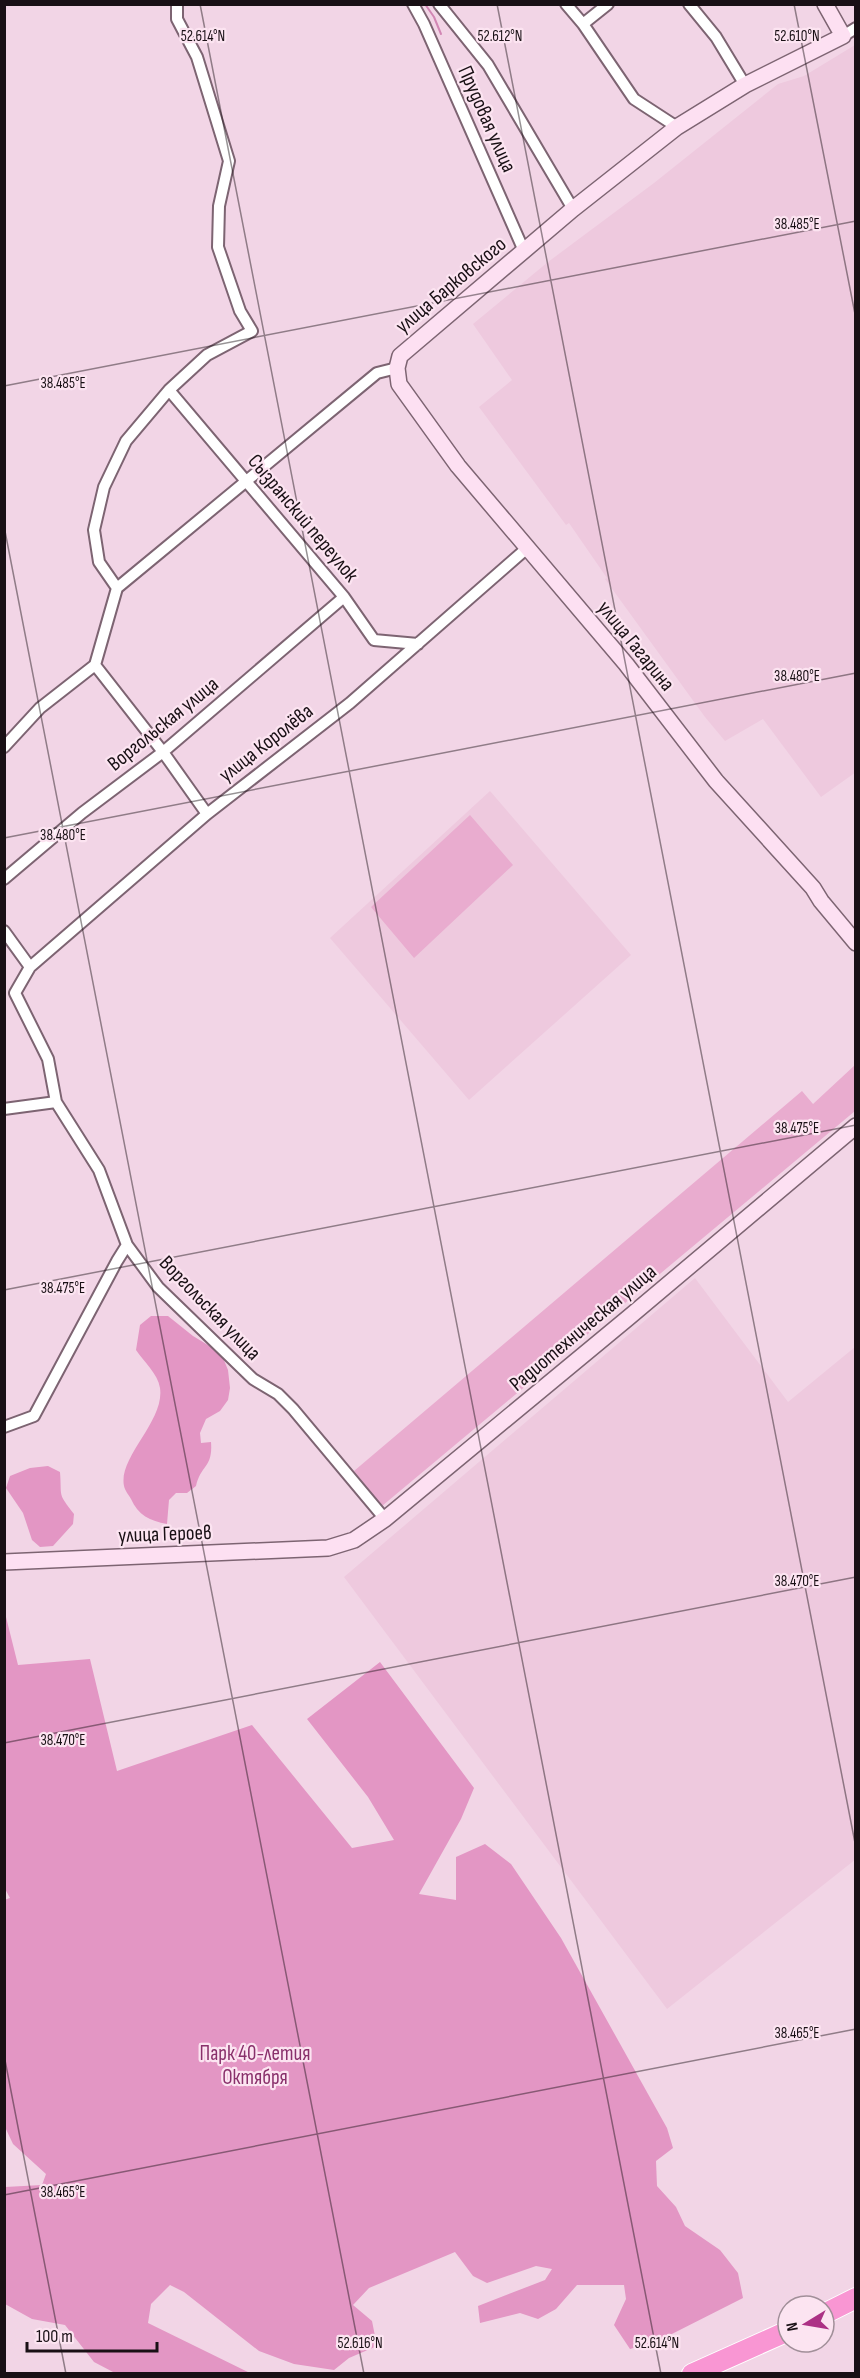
<svg xmlns="http://www.w3.org/2000/svg" width="860" height="2378" viewBox="0 0 860 2378" font-family="'Sofia Sans Condensed',sans-serif">
  <style>
    .built { fill: #eec9de }
    .green { fill: #e9accf }
    .forest { fill: #e396c4 }
    .lines { fill: none; stroke-linecap: round; stroke-linejoin: round }
    .stream { stroke: #d286b4; stroke-width: 2 }
    .street-casing { stroke: #7d6472; stroke-width: 14 }
    .secondary-casing { stroke: #7d6472; stroke-width: 18 }
    .highway-casing { stroke: #fff; stroke-width: 22 }
    .street { stroke: #fff; stroke-width: 10 }
    .secondary { stroke: #fde0f2; stroke-width: 15 }
    .highway { stroke: #f996d3; stroke-width: 20 }
    .ticks { fill: none; stroke: #191015; stroke-width: 1.5; stroke-opacity: 0.45 }
    .labels { text-anchor: middle; dominant-baseline: central; stroke-width: 4.5; stroke-linejoin: round; paint-order: stroke }
    .street-label { font-size: 21px; fill: #191015; stroke: #fce4f1 }
    .park-label { font-size: 21px; fill: #89306b; stroke: #fce4f1 }
    .ticks-label { font-size: 15px; text-anchor: middle; fill: #191015; stroke: #fce4f1; stroke-width: 4.5; stroke-linejoin: round; paint-order: stroke }
  </style>
  <rect width="100%" height="100%" fill="#f2d5e6"/>
  <!-- built -->
  <path class="built" d="M855 45 856 772 821 797 763 719 725 741 705 717 605 579 607 578 569 523 566 525 479 407 512 380 473 324 548 262 654 183 778 84 804 76Z
    M490 791 631 955 469 1100 330 938Z
    M695 1278 788 1402 855 1347 856 1859 667 2009 344 1577Z"/>
  <!-- green -->
  <path class="green" d="M470 815 513 865 414 958 371 907Z
    M855 1065V1111L382 1506 354 1471 802 1091 813 1104Z"/>
  <!-- forest -->
  <path class="forest" d="M151 1316H168L193 1336 221 1353 228 1370 230 1388 228 1400 220 1411 206 1419 200 1433 201 1443 211 1442C213 1468 201 1464 196 1486L187 1493H176L169 1500 167 1524C150 1521 138 1515 131 1499 129 1495 125 1491 124 1486 118 1457 165 1421 160 1388 158 1374 144 1362 136 1350L140 1325Z
    M48 1466 60 1472C62 1498 57 1492 74 1514L73 1524 53 1546 40 1547 32 1540 23 1513 6 1488 10 1476 30 1468Z
    M4 1609 18 1665 90 1659 117 1771 252 1725 352 1848 394 1840 368 1797 307 1719 380 1662 474 1788 461 1819 419 1894 456 1900V1857L485 1844 511 1864 561 1938 667 2128 673 2148 656 2161 657 2186 676 2207 685 2226 720 2250 738 2273 743 2298 660 2340 630 2349 614 2325 626 2299 624 2285H577L556 2309 538 2319 520 2313 480 2323 478 2306 545 2280 552 2269 536 2266 487 2283 473 2276 455 2252 369 2288 353 2305 372 2321 377 2346 349 2358 334 2370 294 2364 259 2351 184 2292 170 2285 151 2304 148 2323 252 2374 115 2373 94 2362 65 2325 32 2319 5 2304V2187L42 2185 46 2174 13 2144 5 2127 4 1900 10 1898 4 1887Z"/>
  <g class="lines">
    <!-- stream -->
    <path class="stream" d="M425 4 434 17 441 34"/>
    <defs>
      <path id="street" d="M413 4 424 24 524 251
        M439 4 488 65 573 209
        M566 4 583 24 634 99 677 127
        M689 4 716 37 745 85
        M583 24 608 4
        M843 36 856 28
        M169 390 344 597 374 640 418 644
        M117 588 99 562 94 530 104 487 126 441 169 390 207 355 252 331 240 311 218 247 219 206 229 161 197 57 177 19V4
        M95 665 163 752 207 814
        M4 747 40 708 95 665 117 588 377 373 397 368
        M4 879 82 813 163 752 344 597
        M4 931 30 967
        M4 1109 56 1102
        M4 1427 34 1416 117 1261 127 1245
        M385 1519 293 1409 278 1394 253 1379 158 1287 127 1245 99 1170 56 1102 48 1059 15 993 30 967 207 814 350 703 526 549"/>
      <path id="secondary" d="M825 4 843 36 745 85 677 127 573 209 400 356 397 368 399 384 458 466 626 664 716 781 813 888 821 901 856 943
        M4 1562 328 1548 354 1540 385 1519 628 1318 856 1126"/>
      <path id="highway" d="M824 2314 856 2298
        M692 2374 788 2331"/>
    </defs>
    <!-- street casing -->
    <use href="#street" class="street-casing"/>
    <!-- secondary casing -->
    <use href="#secondary" class="secondary-casing"/>
    <!-- highway casing -->
    <use href="#highway" class="highway-casing"/>
    <!-- street -->
    <use href="#street" class="street"/>
    <!-- secondary -->
    <use href="#secondary" class="secondary"/>
    <!-- highway -->
    <use href="#highway" class="highway"/>
  </g>
  <!-- ticks -->
  <path class="ticks" d="M200 4 661 2374M497 4 856 1848M794 4 856 319M4 386 856 221M4 526 364 2374M4 838 856 673M4 1290 856 1125M4 1743 856 1577M4 2055 66 2374M4 2195 856 2029"/>
  <g class="labels">
    <!-- street labels -->
    <g class="street-label">
      <text transform="translate(487 119) rotate(66)">Прудовая улица</text>
      <text transform="translate(451 285) rotate(-40)">улица Барковского</text>
      <text transform="translate(303 518) rotate(50)">Сызранский переулок</text>
      <text transform="translate(636 646) rotate(51)">улица Гагарина</text>
      <text transform="translate(163 724) rotate(-39)">Воргольская улица</text>
      <text transform="translate(266 743) rotate(-38)">улица Королёва</text>
      <text transform="translate(210 1308) rotate(46)">Воргольская улица</text>
      <text transform="translate(583 1328) rotate(-40)">Радиотехническая улица</text>
      <text transform="translate(165 1534) rotate(-2)">улица Героев</text>
    </g>
    <!-- park labels -->
    <g class="park-label">
      <text x="255" y="2053">Парк 40-летия<tspan x="255" dy="24">Октября</tspan></text>
    </g>
  </g>
  <g class="ticks-label">
    <text x="500" y="41">52.612°N</text>
    <text x="797" y="41">52.610°N</text>
    <text x="203" y="41">52.614°N</text>
    <text x="797" y="229">38.485°E</text>
    <text x="63" y="388">38.485°E</text>
    <text x="797" y="681">38.480°E</text>
    <text x="63" y="840">38.480°E</text>
    <text x="797" y="1133">38.475°E</text>
    <text x="63" y="1293">38.475°E</text>
    <text x="797" y="1586">38.470°E</text>
    <text x="63" y="1745">38.470°E</text>
    <text x="797" y="2038">38.465°E</text>
    <text x="63" y="2197">38.465°E</text>
    <text x="360" y="2348">52.616°N</text>
    <text x="657" y="2348">52.614°N</text>
  </g>
  <!-- border -->
  <rect width="860" height="2378" fill="none" stroke="#191015" stroke-width="12"/>
  <!-- north arrow -->
  <g transform="translate(806 2324) rotate(259)"><circle r="28" fill="#fce4f1" stroke="#a18f99" stroke-width="1.5"/>
  <path d="M0-4.5L10 22L0 15L-10 22Z" fill="#ac3185"/>
  <text y="-9" font-size="16" font-weight="bold" text-anchor="middle" fill="#191015">N</text>
  </g>
  <!-- scale -->
  <path d="M27 2342v9h130v-9" fill="none" stroke="#191015" stroke-width="3"/>
  <text x="36" y="2342" font-size="18" fill="#191015" stroke="#fce4f1" stroke-width="4.5" paint-order="stroke">100 m</text>
</svg>
